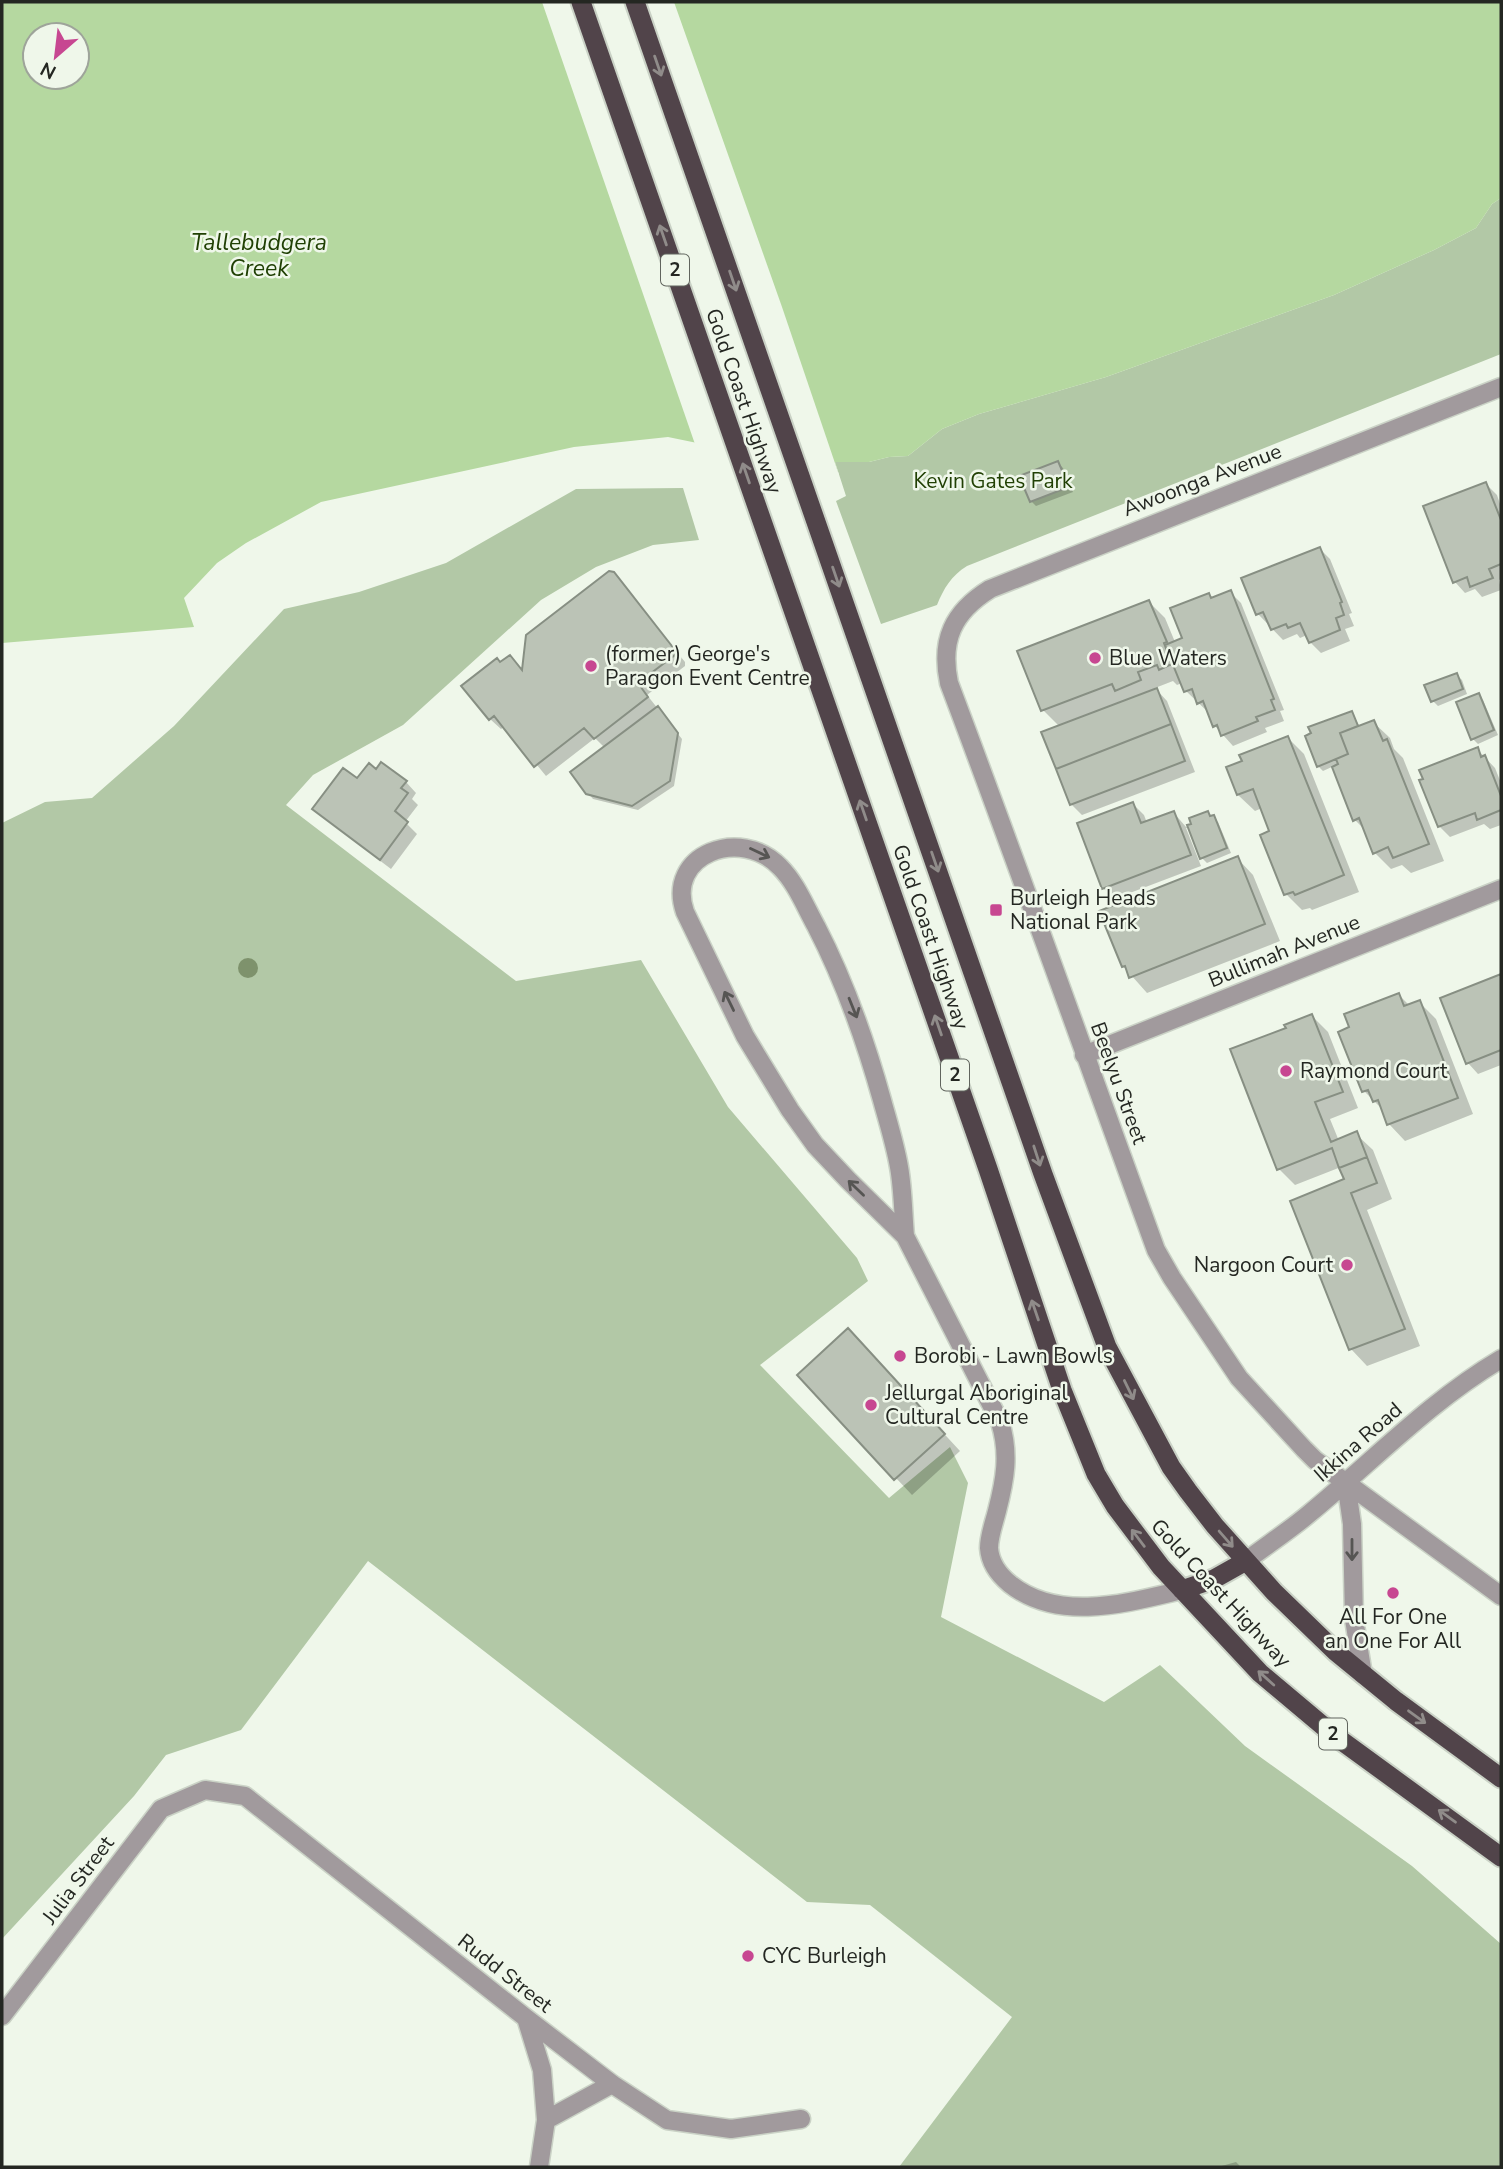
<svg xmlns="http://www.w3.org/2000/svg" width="1503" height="2169" viewBox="0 0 1503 2169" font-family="'Nunito Sans',sans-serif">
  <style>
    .green { fill: #b2c8a6 }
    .water { fill: #b5d8a0; fill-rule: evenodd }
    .pier { fill: #eff7ea }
    .shadow { fill: #0003 }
    .building { fill: #bbc3b6; stroke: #878f83; stroke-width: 2 }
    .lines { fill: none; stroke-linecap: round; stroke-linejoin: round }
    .service-casing { stroke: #cad2c6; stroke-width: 21 }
    .minor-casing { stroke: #cad2c6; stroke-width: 21 }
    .trunk-casing { stroke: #cad2c6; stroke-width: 23 }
    .service { stroke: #a19a9d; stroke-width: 18 }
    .minor { stroke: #a19a9d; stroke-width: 18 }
    .trunk { stroke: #51444a; stroke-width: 19 }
    .tree { fill: #7e926c }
    .oneway { stroke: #908c8a }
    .oneway2 { stroke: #565553 }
    .poi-dot { fill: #c74791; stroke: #eff7ea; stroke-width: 2.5 }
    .labels { text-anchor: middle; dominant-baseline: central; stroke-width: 5; stroke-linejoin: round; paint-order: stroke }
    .shield { fill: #eff7ea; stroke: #61655e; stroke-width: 2 }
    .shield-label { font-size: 19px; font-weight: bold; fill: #242722 }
    .street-label { font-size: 21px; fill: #242722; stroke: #eff7ea }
    .park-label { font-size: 21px; fill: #214004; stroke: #eff7ea }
    .poi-label { font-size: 21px; fill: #242722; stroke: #eff7ea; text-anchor: start }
    .water-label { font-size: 23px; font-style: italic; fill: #204004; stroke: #eff7ea }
  </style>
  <rect width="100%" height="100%" fill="#eff7ea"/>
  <!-- green -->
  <path class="green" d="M1501 198V354L967 566C951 576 944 588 937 605L881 624 836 501 846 496 835 462H869L889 457 908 456 942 429 979 414 1106 377 1334 295 1434 250 1476 228 1492 204Z
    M683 488 699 540 653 545 596 567 541 600 403 725 313 775 286 805 516 981 641 960 728 1107 857 1258 868 1281 760 1365 889 1498 950 1447 968 1483 941 1617 1104 1702 1160 1665 1245 1746 1412 1866 1501 1944V2167H899L1012 2017 870 1905 807 1902 368 1561 241 1730 166 1755 134 1796 2 1939V823L45 802 92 798 174 726 284 609 359 592 446 563 576 489Z"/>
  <!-- water -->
  <path class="water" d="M2 2H1501V198L1492 204 1476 228 1434 250 1334 295 1106 377 979 414 942 429 908 456 889 457 869 462H835L838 472 668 437 574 447 321 502 246 543 217 563 184 598 194 627 2 643ZM35 35H77V77H35Z"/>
  <!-- pier -->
  <path class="pier" d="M542 2H674L782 307 839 475 696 447Z"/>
  <!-- shadow -->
  <path class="shadow" d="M1058 463 1063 468 1073 492 1036 506 1031 501Z
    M1486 484 1497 495 1501 507V579L1499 580 1501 590 1482 597 1475 589 1465 593 1455 582Z
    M1320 549 1330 559 1352 613 1349 614 1354 626 1345 629 1350 641 1321 653 1310 642 1307 635 1300 638 1297 634 1283 640 1258 614Z
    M613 573 685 662V666L647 695 682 739 674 786 638 810 593 799 588 793 605 748 595 738 546 776 505 726 501 729 490 719 500 664 510 657 524 672Z
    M1230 592 1241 603 1284 710 1280 711 1284 721 1265 728 1267 732 1233 746 1215 726 1210 714 1186 691 1182 683 1177 685 1173 681 1155 688 1167 701 1195 772 1082 815 1071 804 1060 727 1043 710 1020 652 1149 602 1165 618 1175 642 1184 639 1209 595 1213 599Z
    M1457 675 1462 680 1467 694 1438 706 1433 701Z
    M1478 695 1483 700 1498 735 1478 744 1473 739Z
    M1352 713 1360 727 1373 722 1390 738 1394 749 1403 758 1444 861 1411 873 1402 865 1391 869 1375 853 1366 831 1355 820 1334 766 1323 771 1318 766Z
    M1288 738 1304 754 1359 892 1312 910 1310 908 1302 910 1286 894 1271 832 1262 808 1255 811 1238 795 1228 768Z
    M1477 749 1495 768 1501 783V825L1490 829 1484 824 1450 837 1439 826 1425 780Z
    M357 780 406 782 416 793 412 799 418 805 405 822 417 834 391 869 325 819 314 809Z
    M1133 804 1144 815 1147 823 1174 813 1186 827 1193 825 1207 813 1218 822 1231 853 1207 863 1202 858 1190 827 1186 828 1201 866 1114 899 1103 888Z
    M1237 858 1253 875 1280 941 1147 993 1123 966Z
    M1501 976V1065L1478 1074 1468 1063 1442 999Z
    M1399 995 1410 1006 1419 1002 1436 1019 1473 1114 1405 1141 1389 1124 1383 1110 1364 1091Z
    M1312 1016 1328 1032 1358 1108 1330 1119 1339 1141 1356 1134 1373 1150 1392 1199 1367 1210 1420 1346 1367 1366 1351 1349 1292 1202 1346 1180 1341 1167 1295 1185 1279 1169 1288 1029Z
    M864 1347 960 1451 912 1495 799 1375Z
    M1236 2162 1241 2167H1218Z"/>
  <!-- building -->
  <path class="building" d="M1058 461 1069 487 1030 502 1019 476Z
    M1486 482 1501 520V564L1489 569 1493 578 1470 587 1467 577 1453 583 1423 506Z
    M1320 547 1342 602 1340 603 1344 615 1336 618 1340 630 1309 643 1300 623 1288 628 1286 624 1271 630 1263 612 1256 615 1241 578Z
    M609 571 614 572 675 650V655L638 683 648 697 594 739 584 728 534 767 494 716 489 720 461 686 497 658 500 662 510 655 522 670 526 635Z
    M1231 590 1274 699 1271 700 1275 710 1256 717 1258 721 1221 736 1217 725 1213 727 1203 701 1197 704 1192 689 1184 692 1165 645 1182 638 1170 608 1209 593 1211 598Z
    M1149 600 1167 642 1164 643 1172 664 1159 670 1157 665 1138 672 1141 680 1115 691 1112 684 1041 711 1017 651Z
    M1457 673 1463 689 1431 702 1424 685Z
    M1157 688 1171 724 1056 769 1041 732Z
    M1479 693 1494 730 1471 740 1456 702Z
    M658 706 678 733 670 781 632 806 586 794 570 772Z
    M1352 711 1358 726 1340 733 1348 754 1317 767 1305 736 1311 733 1308 727Z
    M1374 720 1383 741 1387 739 1429 844 1393 858 1388 847 1373 854 1359 818 1353 821 1332 767 1338 764 1336 759 1348 754 1340 733Z
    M1171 724 1185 761 1070 805 1056 769Z
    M1288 736 1344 875 1295 895 1293 892 1284 895 1260 835 1269 831 1253 789 1237 795 1226 767 1242 761 1239 755Z
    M1478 747 1481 757 1485 755 1501 796V810L1477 820 1475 813 1438 827 1419 780 1423 779 1419 770Z
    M381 762 407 781 401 788 408 793 395 811 408 822 380 860 312 809 343 768 357 778 369 763 376 769Z
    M1133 802 1141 823 1174 811 1191 855 1102 889 1077 823Z
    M1208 811 1210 816 1214 815 1227 848 1200 859 1187 825 1191 824 1189 818Z
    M1238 856 1265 924 1129 978 1125 966 1122 967 1099 911Z
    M1501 974V1050L1466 1064 1440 998Z
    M1399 993 1404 1006 1420 1000 1458 1098 1387 1125 1378 1100 1373 1102 1368 1090 1362 1092 1338 1032 1349 1027 1344 1014Z
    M1312 1014 1343 1092 1315 1102 1331 1142 1357 1131 1367 1157 1339 1168 1332 1148 1277 1170 1230 1049 1286 1028 1284 1025Z
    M1367 1157 1377 1183 1351 1193 1405 1329 1349 1350 1290 1201 1344 1179 1339 1168Z
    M848 1328 945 1434 894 1480 797 1375Z"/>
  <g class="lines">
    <defs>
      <path id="service" d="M905 1236C903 1213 903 1189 899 1167 895 1144 888 1122 882 1100 865 1039 845 982 816 926 805 906 796 883 780 867 741 826 665 854 685 912L745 1036 790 1110 815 1145 848 1180 905 1236 1000 1422C1010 1454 1005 1480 997 1511 994 1523 989 1536 989 1548 990 1563 999 1575 1010 1584 1059 1623 1127 1603 1182 1590"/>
      <path id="minor" d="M1501 387 990 589C953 612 940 640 949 683 1020 871 1087 1061 1156 1250L1172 1278 1239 1378 1304 1449 1315 1460 1501 1596
        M1084 1055 1501 889
        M1346 1482 1352 1524 1354 1619 1363 1675
        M1246 1561C1267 1545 1290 1530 1310 1513 1373 1461 1430 1401 1501 1359
        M2 2016 161 1809 205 1790 245 1796 526 2018 612 2084 667 2120 731 2129 801 2119
        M526 2018 542 2070 546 2120 539 2167
        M546 2120 612 2084"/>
      <path id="trunk" d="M581 2 988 1169 1062 1390 1096 1474 1115 1506 1161 1567 1260 1673 1335 1736 1501 1857
        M635 2 1043 1174 1107 1347 1171 1467 1188 1491 1215 1526 1274 1592 1336 1652 1396 1701 1501 1778
        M1182 1590 1214 1579 1246 1561"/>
    </defs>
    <!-- service casing -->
    <use href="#service" class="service-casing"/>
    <!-- minor casing -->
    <use href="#minor" class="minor-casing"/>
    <!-- trunk casing -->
    <use href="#trunk" class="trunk-casing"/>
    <!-- service -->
    <use href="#service" class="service"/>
    <!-- minor -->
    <use href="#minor" class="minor"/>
    <!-- trunk -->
    <use href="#trunk" class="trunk"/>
  </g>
  <!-- trees -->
  <circle class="tree" cx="248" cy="968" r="10"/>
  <!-- one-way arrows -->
  <defs><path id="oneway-shaft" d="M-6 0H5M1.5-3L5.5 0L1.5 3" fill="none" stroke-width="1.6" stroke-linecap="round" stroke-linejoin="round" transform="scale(1.75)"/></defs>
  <g class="oneway">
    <use href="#oneway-shaft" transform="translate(658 66) rotate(71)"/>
    <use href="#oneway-shaft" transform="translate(663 235) rotate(-109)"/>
    <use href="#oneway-shaft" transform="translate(733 281) rotate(71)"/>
    <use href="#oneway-shaft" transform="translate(746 473) rotate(-109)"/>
    <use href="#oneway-shaft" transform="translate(836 577) rotate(71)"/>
    <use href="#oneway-shaft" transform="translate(863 810) rotate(-109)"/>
    <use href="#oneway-shaft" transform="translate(935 862) rotate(71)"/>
    <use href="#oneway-shaft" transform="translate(938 1025) rotate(-109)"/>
    <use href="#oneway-shaft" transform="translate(1037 1156) rotate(72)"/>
    <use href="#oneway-shaft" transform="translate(1035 1310) rotate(-109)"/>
    <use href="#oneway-shaft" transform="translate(1129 1390) rotate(64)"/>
    <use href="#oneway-shaft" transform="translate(1138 1538) rotate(-127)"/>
    <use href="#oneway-shaft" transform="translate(1226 1539) rotate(49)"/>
    <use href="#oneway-shaft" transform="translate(1266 1678) rotate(-138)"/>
    <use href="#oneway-shaft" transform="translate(1417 1717) rotate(36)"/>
    <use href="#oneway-shaft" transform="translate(1447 1816) rotate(-144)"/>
  </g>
  <g class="oneway2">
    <use href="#oneway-shaft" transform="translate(760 853) rotate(25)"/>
    <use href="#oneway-shaft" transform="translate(729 1001) rotate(-116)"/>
    <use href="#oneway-shaft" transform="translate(853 1008) rotate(68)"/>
    <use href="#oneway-shaft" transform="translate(856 1188) rotate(-136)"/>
    <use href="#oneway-shaft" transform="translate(1352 1550) rotate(90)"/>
  </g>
  <!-- markers -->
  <g class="poi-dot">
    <circle cx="1095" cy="658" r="7"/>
    <circle cx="591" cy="666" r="7"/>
    <rect x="989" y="903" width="14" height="14" rx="3.5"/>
    <circle cx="1286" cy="1071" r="7"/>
    <circle cx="1347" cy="1265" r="7"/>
    <circle cx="900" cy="1356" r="7"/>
    <circle cx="871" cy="1405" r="7"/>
    <circle cx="1393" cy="1593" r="7"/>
    <circle cx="748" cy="1956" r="7"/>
  </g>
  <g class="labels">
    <!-- shield labels -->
    <g class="shield">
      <rect x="661" y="254.5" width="28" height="31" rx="5"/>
      <rect x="941" y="1059.5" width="28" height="31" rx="5"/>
      <rect x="1319" y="1718.5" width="28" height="31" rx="5"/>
    </g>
    <g class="shield-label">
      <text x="675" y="270">2</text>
      <text x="955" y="1075">2</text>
      <text x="1333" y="1734">2</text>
    </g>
    <!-- street labels -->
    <g class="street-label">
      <text transform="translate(744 401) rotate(71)">Gold Coast Highway</text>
      <text transform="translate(1202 480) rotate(-21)">Awoonga Avenue</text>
      <text transform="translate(931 937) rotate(71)">Gold Coast Highway</text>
      <text transform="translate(1284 951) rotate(-22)">Bullimah Avenue</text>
      <text transform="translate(1119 1083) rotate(70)">Beelyu Street</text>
      <text transform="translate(1358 1442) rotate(-41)">Ikkina Road</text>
      <text transform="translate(1221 1593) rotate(47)">Gold Coast Highway</text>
      <text transform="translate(78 1880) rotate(-53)">Julia Street</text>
      <text transform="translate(505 1973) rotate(38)">Rudd Street</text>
    </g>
    <!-- park labels -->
    <g class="park-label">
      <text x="993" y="481">Kevin Gates Park</text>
    </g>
    <!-- poi labels -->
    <g class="poi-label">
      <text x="605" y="654">(former) George's<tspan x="605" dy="24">Paragon Event Centre</tspan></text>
      <text x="1109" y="658">Blue Waters</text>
      <text x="1010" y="898">Burleigh Heads<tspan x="1010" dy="24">National Park</tspan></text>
      <text x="1300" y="1071">Raymond Court</text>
      <text x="1333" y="1265" text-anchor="end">Nargoon Court</text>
      <text x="914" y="1356">Borobi - Lawn Bowls</text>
      <text x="885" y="1393">Jellurgal Aboriginal<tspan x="885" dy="24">Cultural Centre</tspan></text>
      <text x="1393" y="1617" text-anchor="middle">All For One<tspan x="1393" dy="24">an One For All</tspan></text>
      <text x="762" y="1956">CYC Burleigh</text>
    </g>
    <!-- water labels -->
    <g class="water-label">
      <text x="259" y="242">Tallebudgera<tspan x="259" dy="26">Creek</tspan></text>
    </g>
  </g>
  <!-- border -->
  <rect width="1503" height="2169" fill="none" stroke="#242722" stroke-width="7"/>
  <!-- north arrow -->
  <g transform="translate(56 56) rotate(208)"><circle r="33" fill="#eff7ea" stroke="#9ea49a" stroke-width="2"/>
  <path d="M0-5L12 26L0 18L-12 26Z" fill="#c74791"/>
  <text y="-10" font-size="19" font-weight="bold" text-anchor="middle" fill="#242722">N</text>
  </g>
</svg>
